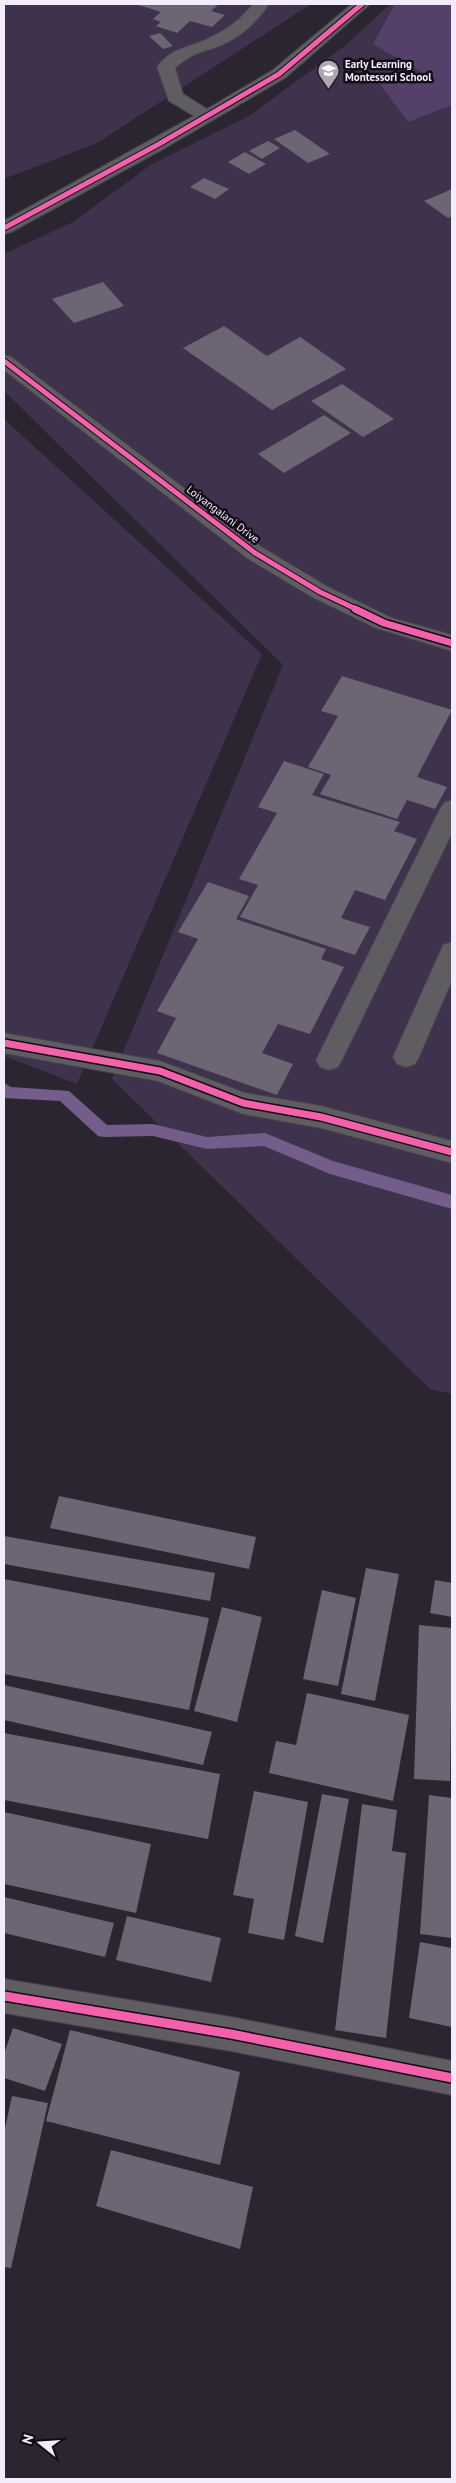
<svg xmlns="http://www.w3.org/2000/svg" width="456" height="2483" viewBox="0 0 456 2483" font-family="'PT Sans',sans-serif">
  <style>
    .green { fill: #3e324c }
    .forest { fill: #55406a }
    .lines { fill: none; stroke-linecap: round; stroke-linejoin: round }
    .stream { fill: #735d8b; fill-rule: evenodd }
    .building { fill: #6c6574 }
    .minor-casing { stroke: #47424d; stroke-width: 2 }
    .minor { fill: #605d62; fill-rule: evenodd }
    .cycleway-far2-casing { stroke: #110c16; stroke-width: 7 }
    .cycleway-far1-casing { stroke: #110c16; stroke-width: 10 }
    .cycleway-casing { stroke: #110c16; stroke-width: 12 }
    .cycleway-far2 { stroke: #f560ab; stroke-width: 5 }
    .cycleway-far1 { stroke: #f560ab; stroke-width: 7 }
    .cycleway { stroke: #f560ab; stroke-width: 9 }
    .labels { text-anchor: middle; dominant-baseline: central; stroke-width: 5; stroke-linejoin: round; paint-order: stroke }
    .far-poi-label { font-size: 11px; font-weight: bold; fill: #f3ecfc; stroke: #110c16; text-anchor: start }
    .far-street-label { font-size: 11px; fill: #f3ecfc; stroke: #110c16 }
  </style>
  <rect width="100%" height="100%" fill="#2b2531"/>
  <!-- green -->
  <path class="green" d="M4 4H311L97 143 4 179Z
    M390 4H452V1394L430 1389 112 1079 283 665 4 391V254L73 222 152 164 249 116 346 45Z
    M4 419 262 654 77 1084 4 1056Z"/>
  <!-- forest -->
  <path class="forest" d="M395 4H452V105L408 122 380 84 436 81 373 44Z"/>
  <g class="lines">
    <!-- stream -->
    <path class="stream" d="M4 1083 11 1087 69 1091 107 1125 153 1124 207 1137 265 1133 333 1161 452 1195V1209L330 1174 264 1146 207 1149 153 1136 104 1137 98 1136 60 1101 4 1098Z"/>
  </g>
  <!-- building -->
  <path class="building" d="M135 4H219L211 11 225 15 212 27 190 21 177 33 156 26 161 22 153 19 161 12Z
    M160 33 173 46 163 49 149 36Z
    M295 130 330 154 308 163 274 139Z
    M268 141 280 148 262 159 249 151Z
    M245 152 266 164 249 174 228 162Z
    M204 178 229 189 215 199 190 187Z
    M452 189V216L448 218 424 201Z
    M103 282 124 306 74 323 52 299Z
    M224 326 267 356 300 337 346 369 272 410 183 348Z
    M342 384 394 419 363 437 311 401Z
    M324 415 351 433 284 473 258 454Z
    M342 676 452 710 417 777 447 787 435 809 407 800 397 819 320 794 331 775 308 767 338 716 321 711Z
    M284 761 324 774 312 795 400 822 394 831 417 839 385 900 355 890 341 918 370 927 355 955 240 917 258 885 239 879 277 813 258 807Z
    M208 882 249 896 236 919 326 949 321 959 344 967 310 1034 278 1024 262 1053 293 1064 277 1095 157 1053 176 1018 157 1011 198 939 178 932Z
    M59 1496 256 1537 249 1569 50 1528Z
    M4 1536 215 1573 210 1601 4 1564Z
    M366 1568 399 1574 375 1701 341 1694Z
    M4 1579 209 1618 189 1710 4 1674Z
    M435 1580 452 1583V1617L430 1613Z
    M322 1590 356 1598 338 1686 303 1679Z
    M222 1607 262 1617 237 1722 194 1711Z
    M419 1625 452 1628 450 1781 414 1779Z
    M4 1685 212 1732 203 1765 4 1720Z
    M307 1693 409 1715 393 1801 269 1773 276 1741 296 1745Z
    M4 1733 220 1774 208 1839 4 1800Z
    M254 1791 308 1802 284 1940 248 1933 254 1899 233 1895Z
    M322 1794 349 1799 323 1943 295 1936Z
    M429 1795 452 1798V1938L420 1934Z
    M362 1804 397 1810 392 1851 406 1853 386 2038 335 2030Z
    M4 1812 151 1844 136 1913 4 1884Z
    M4 1897 114 1923 105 1957 4 1933Z
    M127 1916 221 1938 211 1982 116 1960Z
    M420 1942 452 1948V2027L409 2018Z
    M13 2028 62 2044 45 2091 4 2078V2054Z
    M70 2030 240 2072 220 2165 46 2121Z
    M12 2096 48 2103 11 2268 4 2267V2133Z
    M111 2150 253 2187 240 2249 96 2206Z"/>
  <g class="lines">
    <defs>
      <path id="minor" d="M253 4H269C257 22 240 38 219 46 198 54 194 52 175 68L183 94 207 109 273 70 352 4H370L285 78 165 148 11 232 4 234V221L194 116 169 101 157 67C172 46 191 48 211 37 228 29 241 19 253 4Z
        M4 355 11 357 263 548 328 587 392 618 452 635V651L376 628 312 597 247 558 4 370Z
        M452 800V833L342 1060 338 1067 329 1070 320 1067 316 1060 440 809 444 803Z
        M452 942V980L419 1057 415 1064 406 1067 397 1064 393 1057 440 952 443 945Z
        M4 1033 160 1061 245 1093 321 1106 452 1141V1163L321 1128 243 1114 158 1081 4 1053Z
        M4 1979 231 2017 452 2061V2095L231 2051 4 2013Z"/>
    </defs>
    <!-- minor casing -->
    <use href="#minor" class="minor-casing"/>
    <!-- minor -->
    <use href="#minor" class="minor"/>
    <defs>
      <path id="cycleway-far2" d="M4 228 159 144 279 74 362 4
        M4 361 255 553 320 592 358 610"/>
      <path id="cycleway-far1" d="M355 609 384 623 452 643
        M4 1043 160 1071 243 1103 321 1117 452 1152"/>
      <path id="cycleway" d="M4 1996 231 2034 452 2078"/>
    </defs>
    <!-- cycleway-far2 casing -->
    <use href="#cycleway-far2" class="cycleway-far2-casing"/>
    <!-- cycleway-far1 casing -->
    <use href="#cycleway-far1" class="cycleway-far1-casing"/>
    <!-- cycleway casing -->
    <use href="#cycleway" class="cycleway-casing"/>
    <!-- cycleway-far2 -->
    <use href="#cycleway-far2" class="cycleway-far2"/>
    <!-- cycleway-far1 -->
    <use href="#cycleway-far1" class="cycleway-far1"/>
    <!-- cycleway -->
    <use href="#cycleway" class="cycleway"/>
  </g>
  <!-- icons -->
  <defs>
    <symbol id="school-pin" viewBox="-11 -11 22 30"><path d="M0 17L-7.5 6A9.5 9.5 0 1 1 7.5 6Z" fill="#ada6b5" stroke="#110c16"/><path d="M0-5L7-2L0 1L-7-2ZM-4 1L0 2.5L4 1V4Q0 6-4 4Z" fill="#fff"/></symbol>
  </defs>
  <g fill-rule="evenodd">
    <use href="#school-pin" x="316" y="58" width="25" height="34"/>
  </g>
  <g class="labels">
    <!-- far-poi labels -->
    <g class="far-poi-label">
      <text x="345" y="64">Early Learning<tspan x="345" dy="13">Montessori School</tspan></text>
    </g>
    <!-- far-street labels -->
    <g class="far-street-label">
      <text transform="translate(223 514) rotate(37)">Loiyangalani Drive</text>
    </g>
  </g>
  <!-- border -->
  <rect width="456" height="2483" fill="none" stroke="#f3ecfc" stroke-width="10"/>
  <!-- north arrow -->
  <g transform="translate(40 2443) rotate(287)" stroke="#110c16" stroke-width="4" paint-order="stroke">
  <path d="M0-4L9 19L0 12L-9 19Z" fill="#f3ecfc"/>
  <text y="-8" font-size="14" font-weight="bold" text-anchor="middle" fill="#f3ecfc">N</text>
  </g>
</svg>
